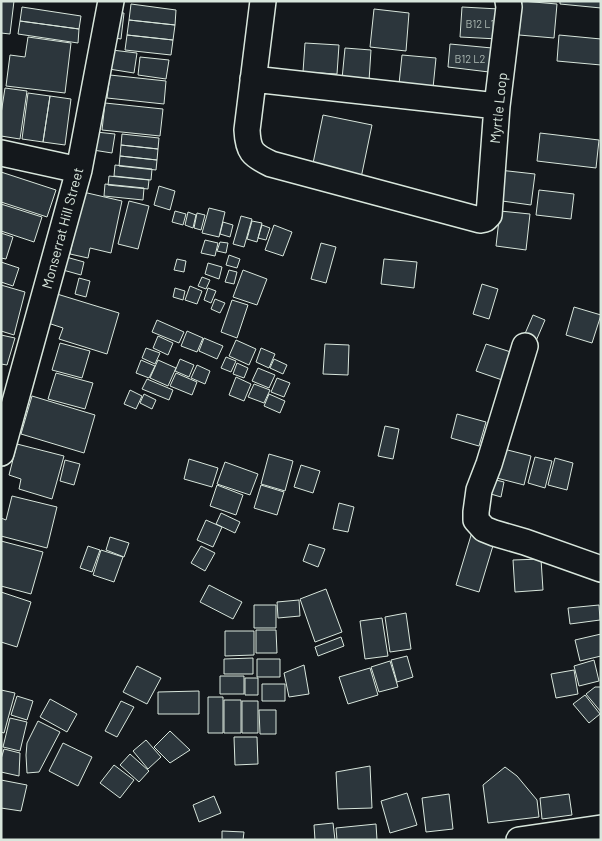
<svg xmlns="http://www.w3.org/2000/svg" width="602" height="841" viewBox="0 0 602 841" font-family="Barlow,sans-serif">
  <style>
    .building { fill: #2c363c; stroke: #d8e6dc }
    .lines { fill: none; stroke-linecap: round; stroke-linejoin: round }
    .minor-casing { stroke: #d8e6dc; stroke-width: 28 }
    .minor { stroke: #14181c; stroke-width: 25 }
    .labels { text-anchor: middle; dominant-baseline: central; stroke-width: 4; stroke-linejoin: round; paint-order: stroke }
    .number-label { font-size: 11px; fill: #adbab4 }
    .street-label { font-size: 14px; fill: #d8e6dc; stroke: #14181c }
  </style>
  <rect width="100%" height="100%" fill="#14181c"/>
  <!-- building -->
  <path class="building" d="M1 1H14L10 34 1 33Z
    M522 1 557 4 554 38 519 35Z
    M560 1H601V8L560 4Z
    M131 4 176 10 175 25 129 20Z
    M22 7 81 16 79 29 20 21Z
    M462 7 499 9 498 39 460 37Z
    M374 9 409 13 406 51 370 47Z
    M112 12 124 13 121 39 109 37Z
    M129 20 175 25 173 40 127 35Z
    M20 21 79 29 78 43 18 34Z
    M127 35 173 40 171 55 125 50Z
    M559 35 601 39V65L557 61Z
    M28 37 71 43 65 93 6 86 10 55 25 57Z
    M305 43 339 45 337 74 303 72Z
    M450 44 492 48 489 72 448 67Z
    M345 48 371 50 369 81 342 79Z
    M112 50 137 53 134 73 109 69Z
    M402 55 436 58 433 88 399 84Z
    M140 57 169 60 166 79 138 75Z
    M110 75 166 81 164 104 107 98Z
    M5 88 27 91 20 139 1 136V114Z
    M28 93 50 96 43 142 22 139Z
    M50 96 71 99 65 145 43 142Z
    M105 103 163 109 160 136 102 130Z
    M323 115 372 125 361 178 312 168Z
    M96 132 115 134 112 153 93 150Z
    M540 133 599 140 596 168 537 161Z
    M122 134 159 138 158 149 121 145Z
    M121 145 158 149 157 160 120 156Z
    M120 156 157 160 156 170 119 166Z
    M115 165 152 169 151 180 114 176Z
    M499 170 535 174 531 205 495 200Z
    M1 172 56 190 47 217 1 202Z
    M109 176 149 180 148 189 108 185Z
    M105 184 144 188 143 200 104 196Z
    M159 186 175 191 170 210 154 205Z
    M539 190 574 194 571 219 536 215Z
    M83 192 122 201 111 253 90 248 88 258 70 254Z
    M129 201 149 206 138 249 118 244Z
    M1 204 42 217 34 242 1 231Z
    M209 208 225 212 219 237 202 233Z
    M175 211 186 214 183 225 172 222Z
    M500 211 530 214 526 250 496 246Z
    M188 212 196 215 193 228 185 225Z
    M197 213 205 215 201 230 194 228Z
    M241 216 252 219 244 247 233 244Z
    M252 221 262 223 257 242 247 239Z
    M223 222 233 225 230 237 220 234Z
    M262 225 270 228 266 240 258 238Z
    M274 225 292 232 283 256 265 250Z
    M1 233 13 237 6 259 1 258Z
    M205 240 218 243 215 256 201 253Z
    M220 242 228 243 226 253 217 251Z
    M321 243 336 247 326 283 311 279Z
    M229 255 240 259 237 268 226 265Z
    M66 257 84 262 81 275 63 270Z
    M177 259 186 261 184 272 174 270Z
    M384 259 417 262 414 288 381 284Z
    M1 262 19 268 13 286 1 282Z
    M208 263 222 267 219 279 205 274Z
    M229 270 237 272 234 284 225 282Z
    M243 270 267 279 257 305 233 297Z
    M202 277 210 280 206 289 198 286Z
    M79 278 90 281 86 297 75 294Z
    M482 284 498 289 489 319 473 314Z
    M1 285 25 292 14 335 1 331Z
    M190 286 202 291 197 304 185 300Z
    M175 288 185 291 183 300 173 297Z
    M208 288 216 291 211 303 204 300Z
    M57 294 119 313 107 354 59 339 63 328 48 323Z
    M215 299 225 303 220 313 211 309Z
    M232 300 248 305 237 338 221 332Z
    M574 307 601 315 592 343 566 335Z
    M533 315 545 320 536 341 524 336Z
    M157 320 184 332 179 343 152 332Z
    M187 331 203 338 197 352 181 346Z
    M1 335 15 338 7 365 1 364Z
    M158 336 173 343 168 355 153 348Z
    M204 338 223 346 217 359 199 351Z
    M236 340 256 349 249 365 229 356Z
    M60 343 90 351 82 378 52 370Z
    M325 344 349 345 348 375 323 374Z
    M486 344 517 354 508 382 476 371Z
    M146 348 160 353 155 364 142 358Z
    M261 348 275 354 269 368 256 362Z
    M226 357 236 361 231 372 221 368Z
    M180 359 194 365 189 377 175 371Z
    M274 359 287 365 283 374 270 368Z
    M141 360 155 366 149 378 136 373Z
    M158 360 176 368 168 386 150 378Z
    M237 363 248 368 244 378 233 374Z
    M197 365 210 371 205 384 191 378Z
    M258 368 275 375 269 388 252 381Z
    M56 373 93 383 85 409 48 399Z
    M176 373 197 382 192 395 170 386Z
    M236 377 251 384 244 401 229 395Z
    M277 378 290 383 284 397 271 392Z
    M147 379 173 390 169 400 142 389Z
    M254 384 270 390 264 403 248 397Z
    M130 390 142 396 136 409 124 404Z
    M144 394 156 400 152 409 140 403Z
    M269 394 285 401 280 413 264 406Z
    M32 396 95 415 84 453 21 434Z
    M457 414 486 422 479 446 451 438Z
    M385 426 399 429 393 459 378 456Z
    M17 444 64 456 52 499 19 489 21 479 9 475Z
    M496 447 531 456 524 485 489 476Z
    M269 454 293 461 285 491 261 484Z
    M535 457 552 461 545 488 528 483Z
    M555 458 573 463 567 490 548 485Z
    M189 459 218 468 212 487 184 479Z
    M65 460 80 464 74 485 60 481Z
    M225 462 258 474 250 495 217 484Z
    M301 465 320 471 313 493 294 487Z
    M488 478 504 482 501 497 484 492Z
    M217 485 243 495 236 515 210 506Z
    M261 485 284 492 277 515 254 508Z
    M12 496 57 507 47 548 1 536V518L6 520Z
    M339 503 354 507 348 532 333 529Z
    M221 513 240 522 235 533 216 524Z
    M206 520 222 527 213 547 197 540Z
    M472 532 495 539 479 592 456 585Z
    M110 537 129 543 124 557 106 550Z
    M1 541 43 552 31 594 1 586Z
    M309 544 325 549 318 567 303 561Z
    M88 546 100 550 92 572 80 568Z
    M201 546 215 553 205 571 191 563Z
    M101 550 123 557 114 582 93 575Z
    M541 559 543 590 515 592 513 560Z
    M209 585 242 602 233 619 200 602Z
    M326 589 342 632 315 642 300 599Z
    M1 592 31 602 17 647 1 642Z
    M299 600 300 616 278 618 277 602Z
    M254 605H276V628H254Z
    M599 605 600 620 570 624 568 608Z
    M406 613 411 649 390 652 385 617Z
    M382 618 388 656 365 659 360 621Z
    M256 630H276L277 653H256Z
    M225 631H254V655L225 656Z
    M601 634V656L580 661 575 640Z
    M341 637 344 646 318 656 315 647Z
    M407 656 413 677 397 682 391 660Z
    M253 658V674H224V659Z
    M257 659H280V677H257Z
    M594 660 599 681 579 686 574 666Z
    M390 661 398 687 379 692 371 667Z
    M304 665 309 694 289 697 284 673Z
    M137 666 161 678 147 704 123 692Z
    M370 668 378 695 348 704 339 677Z
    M574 670 578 694 556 698 551 674Z
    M220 676H244V694H220Z
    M245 678H258V695H245Z
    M262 684H285V701H262Z
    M595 687H601V712L586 694Z
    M1 690 15 693 4 733 1 732Z
    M199 691V714H158V692Z
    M585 695 600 714 589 723 573 704Z
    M17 696 33 701 27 720 11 715Z
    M208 697H223V733H208Z
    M50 699 77 714 67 732 40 717Z
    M224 700H241V733H224Z
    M121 701 134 707 117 737 105 731Z
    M242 701H258V733H242Z
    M259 710H276V734H260Z
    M10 718 27 722 20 751 3 747Z
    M38 721 60 732 39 772 27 773 26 755 27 743Z
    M170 731 190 750 170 763 154 747Z
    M234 737H257L258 764 235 765Z
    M146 740 161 757 148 769 133 751Z
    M63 743 92 757 78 786 49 771Z
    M4 749 20 753 19 776 1 772V759Z
    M130 754 149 771 139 782 120 765Z
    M114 765 134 780 120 798 100 783Z
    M370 766 372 808 338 809 336 772Z
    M505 767 517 776 537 800 539 817 488 823 483 785Z
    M1 780 27 785 21 811 1 808Z
    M407 793 417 825 390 833 381 801Z
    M449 794 453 829 426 832 422 798Z
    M569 794 572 815 542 819 540 798Z
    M214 796 221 813 199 822 193 805Z
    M333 823 335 840H315L314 825Z
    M376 824 377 840H337L336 828Z
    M222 831 244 832 243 840H222Z"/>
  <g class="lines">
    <defs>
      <path id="minor" d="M263 1 247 130C248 151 252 155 271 164L480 220 485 219 489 215 497 106 509 7 508 1
        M253 79 497 106
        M1 153 79 170
        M525 346 489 464 479 490 476 512V520L484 529 494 533 525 542 601 569
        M1 453 79 170 111 1
        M519 840 601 828"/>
    </defs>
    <!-- minor casing -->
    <use href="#minor" class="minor-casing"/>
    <!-- minor -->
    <use href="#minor" class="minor"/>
  </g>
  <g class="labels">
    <!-- number labels -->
    <g class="number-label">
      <text x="480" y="23">B12 L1</text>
      <text x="470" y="58">B12 L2</text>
    </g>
    <!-- street labels -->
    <g class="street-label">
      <text transform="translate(498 108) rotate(-84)">Myrtle Loop</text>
      <text transform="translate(62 228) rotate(-75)">Monserrat Hill Street</text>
    </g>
  </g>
  <!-- border -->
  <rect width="602" height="841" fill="none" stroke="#d8e6dc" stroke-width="5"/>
</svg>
